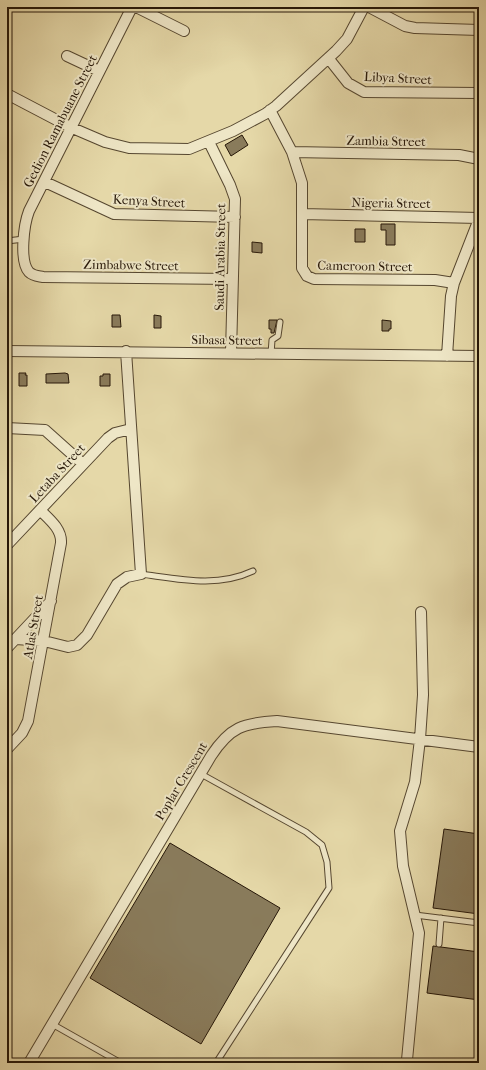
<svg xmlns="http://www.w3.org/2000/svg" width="486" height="1070" viewBox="0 0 486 1070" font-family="'IM FELL French Canon',serif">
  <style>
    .building { fill: #897b5b; stroke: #261708 }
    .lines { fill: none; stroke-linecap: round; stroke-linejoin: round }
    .service-casing { stroke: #564730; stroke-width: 7 }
    .minor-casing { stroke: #564730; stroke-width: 12 }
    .service { stroke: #eee6c6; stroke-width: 5 }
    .minor { stroke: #eee6c6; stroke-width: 10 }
    .labels { text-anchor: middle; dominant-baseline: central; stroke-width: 4; stroke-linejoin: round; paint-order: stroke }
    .street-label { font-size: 13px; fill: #261708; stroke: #eee6c6 }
  </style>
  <rect width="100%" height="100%" fill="#e5d8a8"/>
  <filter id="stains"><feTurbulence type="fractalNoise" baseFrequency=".005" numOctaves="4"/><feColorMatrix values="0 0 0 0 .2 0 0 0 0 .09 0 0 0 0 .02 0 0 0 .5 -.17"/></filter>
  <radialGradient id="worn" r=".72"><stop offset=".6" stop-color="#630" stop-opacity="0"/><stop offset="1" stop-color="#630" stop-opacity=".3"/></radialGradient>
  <!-- building -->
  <path class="building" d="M242 135 248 145 231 156 225 145Z
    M381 224H395V245H386V230H381Z
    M355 229H365V242H355Z
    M252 242 262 243V253L252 252Z
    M112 315H120L121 327H112Z
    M154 315 161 316V328H154Z
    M269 320H277L274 333H271V329H269Z
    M382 320 391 321V329H389V331H382Z
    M19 373H26L25 375H27V386H19Z
    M65 373 68 374 69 383H46V374Z
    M103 374H110V386H100V376H103Z
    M444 829 479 834V914L433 908Z
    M170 843 280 908 201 1044 90 978Z
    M433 946 479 952V1000L427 993Z"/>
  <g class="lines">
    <defs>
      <path id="service" d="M7 241 24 239
        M271 354 272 340 278 336 280 322
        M141 574C179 579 217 588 253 571
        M201 774 306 832 322 845 327 862 329 888 216 1063
        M415 915 479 923
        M439 944 441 918
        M52 1024 121 1063"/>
      <path id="minor" d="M132 7 29 211C24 224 19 261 29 272 33 276 38 276 43 277L233 279
        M136 7 184 31
        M369 7 405 26 415 28 479 30
        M67 56 99 71
        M329 59 348 83 364 92 479 93
        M7 94 70 127 105 142 129 148 189 149 233 131 265 114 276 106 336 51 347 39 364 7
        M270 110 292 152 302 183V268L307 276 314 279 435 280 454 283
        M209 142 230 185 235 199 231 353
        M292 152 459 155 479 159
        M45 182 114 214 235 217
        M302 214 479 218
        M7 351 479 356
        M447 356 451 296 454 283 479 219
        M7 428 45 430 83 464
        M7 545 108 438 115 433 131 429
        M16 639 44 641 68 647 77 645 87 635 117 584 127 577 141 574 126 351
        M7 648 51 601
        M7 749 22 733 28 721 61 543C62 529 49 519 40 510
        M407 1060 419 933 403 866 400 831 415 782 420 739 423 695 421 612
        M29 1063 211 756C230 727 243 723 277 721L479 747"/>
    </defs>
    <!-- service casing -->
    <use href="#service" class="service-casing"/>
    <!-- minor casing -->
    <use href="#minor" class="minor-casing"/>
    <!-- service -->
    <use href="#service" class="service"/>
    <!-- minor -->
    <use href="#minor" class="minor"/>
  </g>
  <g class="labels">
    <!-- street labels -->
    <g class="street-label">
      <text transform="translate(398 78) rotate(3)">Libya Street</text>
      <text transform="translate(60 121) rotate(-63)">Gedion Ramabuane Street</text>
      <text transform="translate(386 141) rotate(1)">Zambia Street</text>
      <text transform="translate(149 201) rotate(3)">Kenya Street</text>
      <text transform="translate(391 203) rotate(1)">Nigeria Street</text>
      <text transform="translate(220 257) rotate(-89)">Saudi Arabia Street</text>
      <text transform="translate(131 265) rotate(1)">Zimbabwe Street</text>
      <text transform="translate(365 266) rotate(1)">Cameroon Street</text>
      <text transform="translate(227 340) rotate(1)">Sibasa Street</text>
      <text transform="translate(57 473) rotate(-47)">Letaba Street</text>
      <text transform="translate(33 627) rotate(-80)">Atlas Street</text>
      <text transform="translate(181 781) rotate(-59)">Poplar Crescent</text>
    </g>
  </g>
  <!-- margin -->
  <rect width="486" height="1070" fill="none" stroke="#e5d8a8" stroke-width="24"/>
  <rect x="8" y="8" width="470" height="1054" fill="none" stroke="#261708" stroke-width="2"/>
  <rect x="12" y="12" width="462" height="1046" fill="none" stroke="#261708"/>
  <rect width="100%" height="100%" filter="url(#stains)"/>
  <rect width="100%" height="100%" fill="url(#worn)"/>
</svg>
